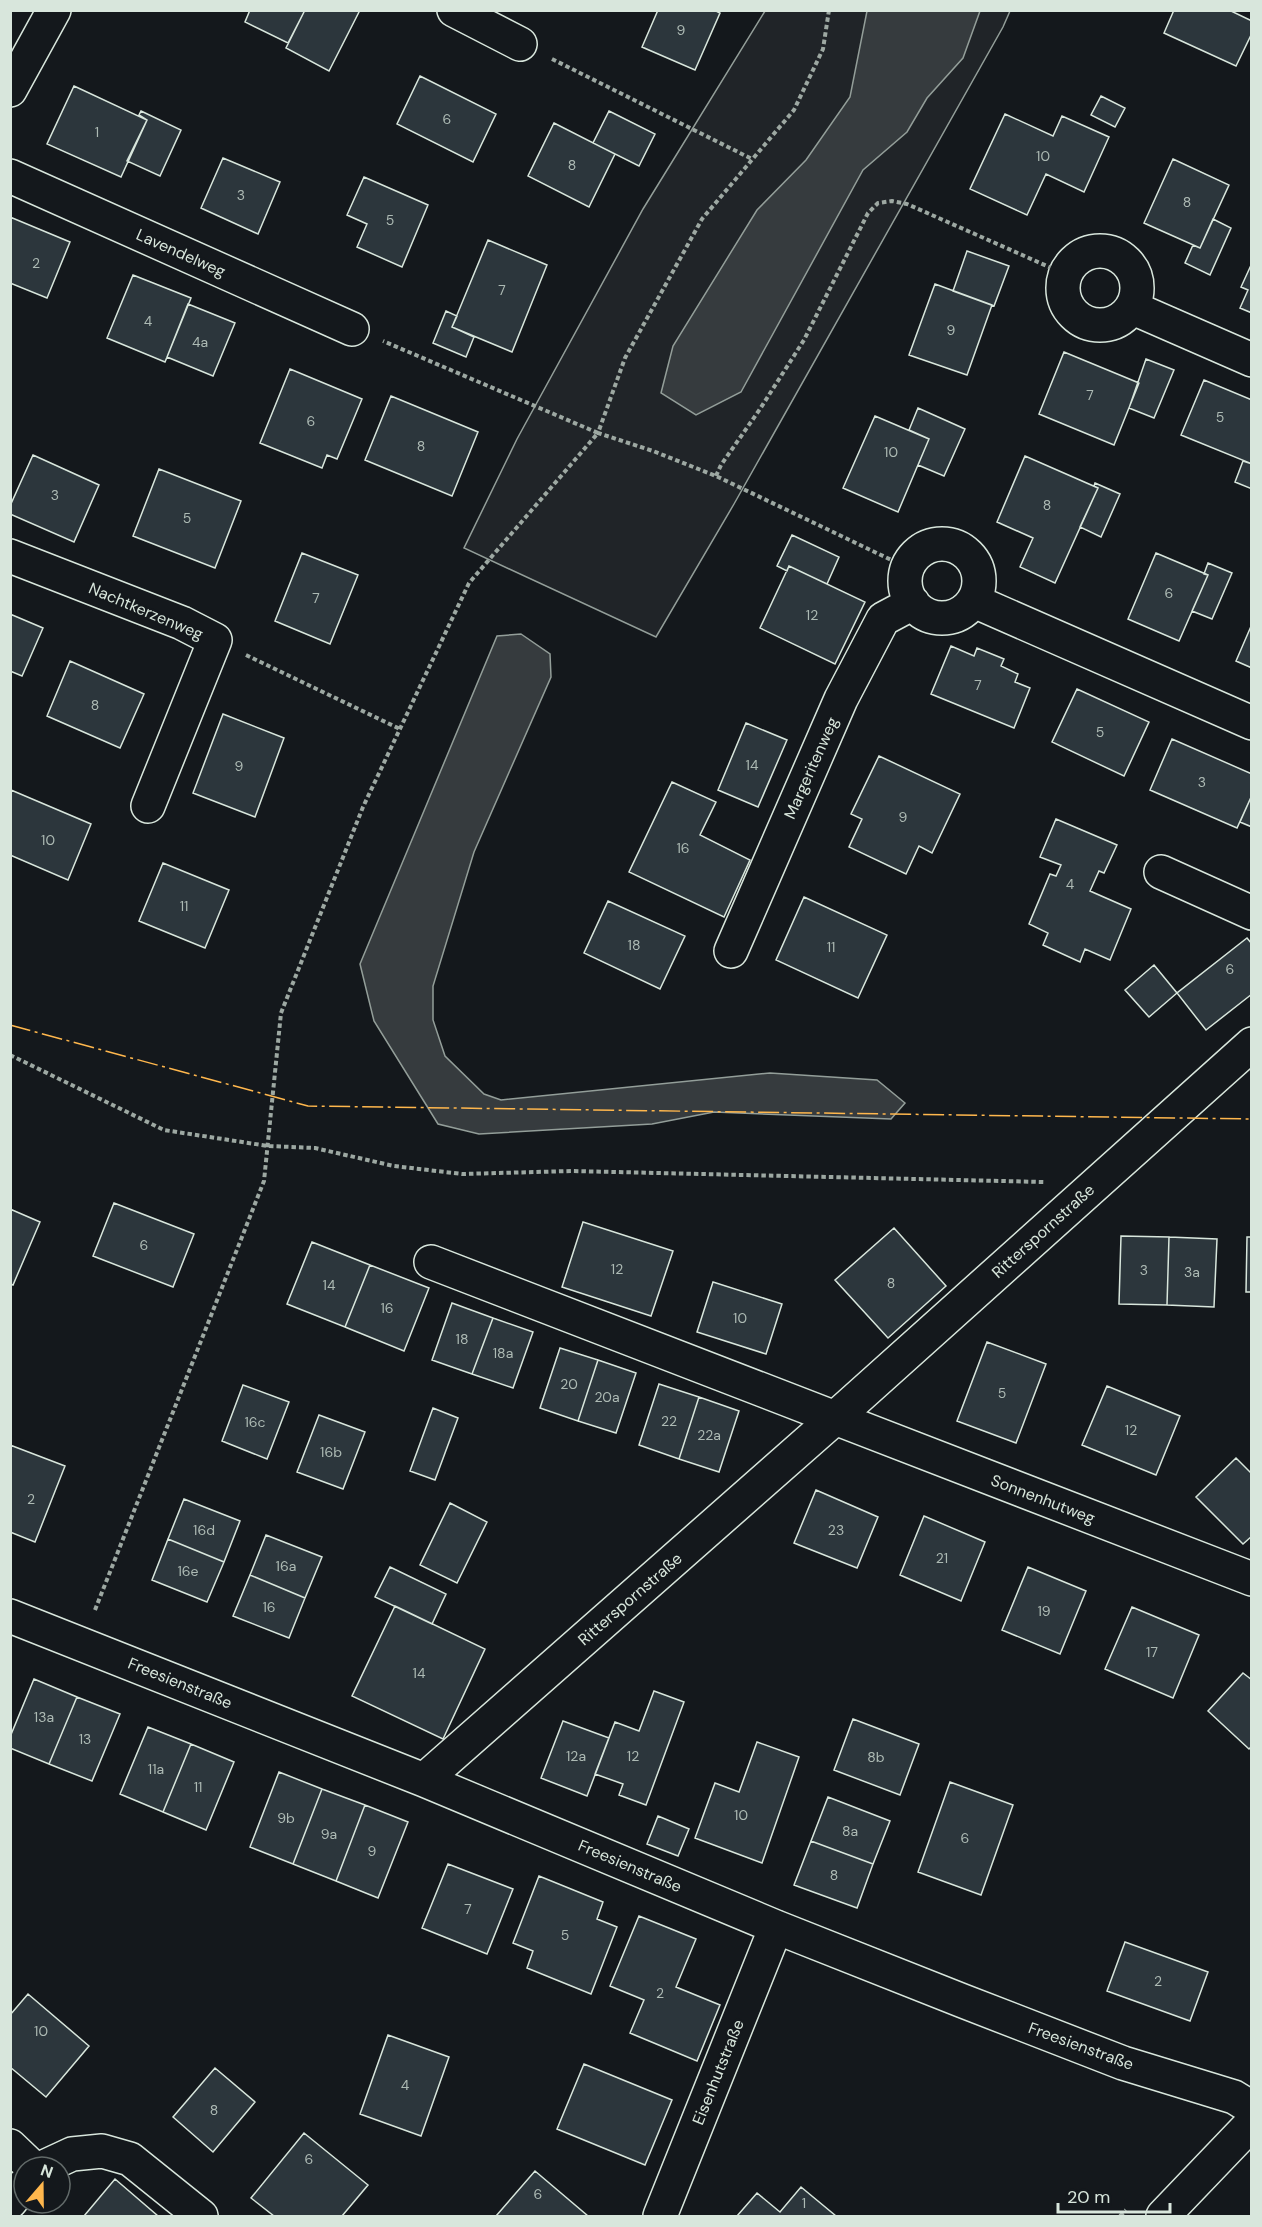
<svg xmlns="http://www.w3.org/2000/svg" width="1262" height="2227" viewBox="0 0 1262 2227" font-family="'DM Sans',sans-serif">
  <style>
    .green { fill: #202428; stroke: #939e99; stroke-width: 1.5 }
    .water { fill: #363b3e; stroke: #939e99; stroke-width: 1.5 }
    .building { fill: #2c363c; stroke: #d8e6dc; stroke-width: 1.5 }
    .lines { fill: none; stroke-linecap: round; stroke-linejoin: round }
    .minor-casing { stroke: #d8e6dc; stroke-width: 36 }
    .path { stroke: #9da8a2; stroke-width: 4; stroke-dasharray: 4.5 3; stroke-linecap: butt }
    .minor { stroke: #14181c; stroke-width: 33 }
    .power { stroke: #ffb74d; stroke-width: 1.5; stroke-dasharray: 21 4.5 3 4.5; stroke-linecap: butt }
    .labels { text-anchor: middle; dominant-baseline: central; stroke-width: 4.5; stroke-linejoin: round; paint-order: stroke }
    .number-label { font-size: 14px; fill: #adbab4 }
    .street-label { font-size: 16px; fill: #d8e6dc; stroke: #14181c }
  </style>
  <rect width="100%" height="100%" fill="#14181c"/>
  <!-- green -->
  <path class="green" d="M765 11H1010L1003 27 734 504 656 637 464 548 517 439 643 209Z"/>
  <!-- water -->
  <path class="water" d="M867 11H980L963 58 927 98 907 132 863 170 741 392 696 415 661 393 673 346 757 210 806 160 850 97Z
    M521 634 550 654 551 677 474 852 433 986V1020L445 1056 484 1094 501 1100 770 1073 877 1080 905 1103 891 1119 714 1112 652 1124 479 1134 438 1124 374 1021 360 964 497 636Z"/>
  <!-- building -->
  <path class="building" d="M250 10H305L288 43 245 22Z
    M305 10H360L329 71 286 48Z
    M658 10H714L720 13 695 70 642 47Z
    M1174 10H1229L1252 21V33L1236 66 1164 33Z
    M420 76 496 114 473 162 397 124Z
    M74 86 147 120 121 177 47 144Z
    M1101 96 1125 108 1115 127 1091 115Z
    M141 111 181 130 160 176 127 161 147 120 139 115Z
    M609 111 655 134 639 166 593 143Z
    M1005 114 1053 136 1062 116 1109 137 1084 192 1046 174 1027 215 970 189Z
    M554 123 615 154 589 207 528 176Z
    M223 158 280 182 258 234 201 208Z
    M1173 159 1229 185 1200 248 1144 223Z
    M364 177 428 205 402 267 357 247 367 224 347 215Z
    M10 217 70 242 47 298 10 283Z
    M1213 219 1231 228 1210 275 1185 263 1193 245 1200 248Z
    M488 240 547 265 512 352 452 327Z
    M967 251 1009 266 994 306 953 291Z
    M1252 263V313L1240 308 1248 290 1241 287Z
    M133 275 191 298 165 362 107 338Z
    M935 284 992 305 967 375 909 355Z
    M188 304 235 323 213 376 167 357Z
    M446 311 457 316 452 327 474 337 466 357 433 343Z
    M1064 352 1139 383 1114 445 1039 414Z
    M1146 359 1174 370 1154 418 1129 408Z
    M290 369 362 399 337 459 327 455 322 468 260 443Z
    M1204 380 1252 400V464L1181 435Z
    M391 396 478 432 452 496 365 460Z
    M918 408 965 429 944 476 918 465 929 439 909 430Z
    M875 416 929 439 898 512 843 488Z
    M33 455 99 485 74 542 10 514V506Z
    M1025 456 1098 488 1055 583 1020 567 1033 538 997 522Z
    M1243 461 1252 464V489L1235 482Z
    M159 469 241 501 215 568 133 536Z
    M1095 483 1120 494 1101 537 1080 527 1098 488 1094 486Z
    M792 535 839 557 827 584 789 566 787 571 777 566Z
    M302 553 358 575 330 644 275 621Z
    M1156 553 1208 575 1179 641 1128 619Z
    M1208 563 1232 573 1212 619 1192 611 1208 575 1204 574Z
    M789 566 865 602 835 664 760 628Z
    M10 614 43 628 22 676 10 671Z
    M1252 624V668L1236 661Z
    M951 646 974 656 977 648 1004 659 1001 666 1018 674 1015 682 1030 688 1014 728 931 694Z
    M70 661 144 694 120 748 47 716Z
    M1077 689 1149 722 1124 776 1052 742Z
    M223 714 284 738 255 817 193 793Z
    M746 723 787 740 758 807 718 790Z
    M1172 739 1252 774V795L1237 828 1150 790Z
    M879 756 960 794 932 853 919 846 906 874 849 847 862 819 851 814Z
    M672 782 716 802 700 835 750 860 724 917 629 872Z
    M11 790 91 824 68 880 10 855Z
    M1252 795V827L1240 822Z
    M1056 819 1117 845 1104 873 1099 871 1090 891 1131 909 1110 960 1085 949 1080 962 1043 945 1048 933 1029 924 1050 874 1056 876 1061 865 1040 857Z
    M163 863 229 890 205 948 139 921Z
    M804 897 887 935 858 998 776 960Z
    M608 901 685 936 660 989 584 953Z
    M1247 938 1252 944V994L1206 1030 1177 993Z
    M1154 965 1177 993 1149 1017 1125 990Z
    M114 1203 194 1234 173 1287 93 1256Z
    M10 1209 40 1222 13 1285 10 1284Z
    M583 1222 673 1251 651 1316 562 1287Z
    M894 1228 946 1286 888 1338 835 1280Z
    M1121 1236 1169 1237 1167 1305 1119 1304Z
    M1169 1237 1217 1239 1214 1307 1167 1305Z
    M1247 1237H1252V1292H1246Z
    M312 1242 370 1265 345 1327 287 1304Z
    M370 1265 429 1288 404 1351 345 1327Z
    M713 1282 782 1304 766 1354 697 1332Z
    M452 1303 493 1318 472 1374 432 1360Z
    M493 1318 533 1332 513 1388 472 1374Z
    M987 1342 1046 1364 1016 1443 957 1421Z
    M560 1348 598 1360 578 1421 540 1408Z
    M598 1360 636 1373 616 1433 578 1421Z
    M659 1384 699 1397 679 1459 639 1445Z
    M243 1385 289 1402 267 1459 222 1441Z
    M1107 1386 1180 1416 1156 1475 1082 1445Z
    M699 1397 739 1411 719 1472 679 1459Z
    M433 1408 458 1418 435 1480 410 1471Z
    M319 1415 365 1432 343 1489 297 1472Z
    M10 1445 65 1466 35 1542 10 1532Z
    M1236 1458 1252 1474V1536L1243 1544 1196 1497Z
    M816 1490 878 1517 857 1568 794 1543Z
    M184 1499 240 1521 224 1562 168 1539Z
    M450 1503 487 1522 457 1583 420 1565Z
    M924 1516 985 1542 961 1601 900 1575Z
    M266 1535 322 1557 305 1598 250 1575Z
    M168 1539 224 1562 207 1602 152 1580Z
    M390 1567 446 1594 432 1624 375 1597Z
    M1028 1567 1086 1591 1060 1654 1002 1630Z
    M250 1575 305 1598 289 1638 233 1616Z
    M395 1606 485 1649 443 1739 352 1696Z
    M1132 1607 1199 1635 1173 1698 1105 1669Z
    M1243 1673 1252 1680V1746L1249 1749 1208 1711Z
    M34 1679 77 1697 49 1764 10 1748V1737Z
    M654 1691 684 1702 646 1805 619 1795 623 1784 595 1774 615 1722 639 1731Z
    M77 1697 120 1714 92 1781 49 1764Z
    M853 1719 919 1744 900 1795 834 1770Z
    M563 1721 609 1738 587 1796 541 1778Z
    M148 1727 191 1744 163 1812 120 1794Z
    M757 1742 799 1757 762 1863 695 1838 715 1783 739 1792Z
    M191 1744 234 1762 206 1830 163 1812Z
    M279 1772 322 1789 293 1864 250 1847Z
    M950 1782 1013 1805 981 1895 918 1872Z
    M322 1789 365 1805 336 1881 293 1864Z
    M828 1797 890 1821 873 1864 811 1841Z
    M365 1805 408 1822 378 1898 336 1881Z
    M658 1816 689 1829 678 1856 647 1844Z
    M811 1841 873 1864 857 1908 794 1885Z
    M448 1864 513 1889 487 1954 422 1928Z
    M539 1876 603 1902 597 1919 617 1927 591 1994 527 1968 533 1951 513 1943Z
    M639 1916 696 1939 676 1987 720 2005 697 2061 630 2033 644 2000 610 1986Z
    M1125 1942 1208 1972 1190 2021 1107 1991Z
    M28 1994 89 2046 46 2097 10 2067V2015Z
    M388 2035 449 2057 421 2136 360 2114Z
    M584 2064 672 2100 645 2165 557 2129Z
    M215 2068 255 2102 213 2152 173 2117Z
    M304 2133 368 2185 342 2216H274L251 2198Z
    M535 2171 588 2216H496Z
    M115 2179 158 2216H84Z
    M801 2187 836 2216H737L757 2193 780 2212Z"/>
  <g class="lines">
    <defs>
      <path id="minor" d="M454 10 520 44
        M10 90 54 10
        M10 176 352 329
        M1063 288a37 37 0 1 1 74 0a37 37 0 1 1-74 0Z
        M1133 308 1252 360
        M905 581a37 37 0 1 1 74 0a37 37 0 1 1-74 0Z
        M10 556 182 623 215 640 148 806
        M974 601 1252 723
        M1161 872 1252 913
        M731 951 841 699 883 619 913 603
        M431 1262 1252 1579
        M10 1616 424 1780 776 1927 963 2001 1123 2063 1234 2097 1252 2108
        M424 1780 835 1418 1252 1044
        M10 2146 32 2167
        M44 2167 72 2154 102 2151 130 2159 201 2216
        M10 2202 24 2185
        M660 2216 776 1927
        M1163 2216 1252 2123"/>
    </defs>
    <!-- minor casing -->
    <use href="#minor" class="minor-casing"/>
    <!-- path -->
    <path class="path" d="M829 10 823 49 794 110 702 219 625 358 598 433 653 451 716 476 906 567
      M552 59 752 159
      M716 476 721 465 760 409 804 340 868 213 878 203 892 201 907 204 1065 274
      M246 655 400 729
      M10 1055 164 1130 268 1146 315 1148 394 1166 462 1174 572 1171 1044 1182
      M95 1610 264 1181 281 1013 363 807 469 583 598 433 383 341
      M1120 2216 1126 2210"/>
    <!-- minor -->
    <use href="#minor" class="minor"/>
    <!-- power -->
    <path class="power" d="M10 1025 308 1106 1252 1119"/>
  </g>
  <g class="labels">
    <!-- number labels -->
    <g class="number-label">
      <text x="681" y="30">9</text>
      <text x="447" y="119">6</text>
      <text x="97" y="132">1</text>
      <text x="1043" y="156">10</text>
      <text x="572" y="165">8</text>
      <text x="241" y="195">3</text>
      <text x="1187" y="202">8</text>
      <text x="390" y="220">5</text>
      <text x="36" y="263">2</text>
      <text x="502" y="290">7</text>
      <text x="148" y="321">4</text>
      <text x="951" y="330">9</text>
      <text x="200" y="342">4a</text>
      <text x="1090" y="395">7</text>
      <text x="1220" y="417">5</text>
      <text x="311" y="421">6</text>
      <text x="421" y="446">8</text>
      <text x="891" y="452">10</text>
      <text x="55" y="495">3</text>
      <text x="1047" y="505">8</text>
      <text x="187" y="518">5</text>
      <text x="1169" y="593">6</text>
      <text x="316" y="598">7</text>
      <text x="812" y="615">12</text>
      <text x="978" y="685">7</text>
      <text x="95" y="705">8</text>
      <text x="1100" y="732">5</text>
      <text x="752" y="765">14</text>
      <text x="239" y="766">9</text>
      <text x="1202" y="782">3</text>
      <text x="903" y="817">9</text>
      <text x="48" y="840">10</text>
      <text x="683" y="848">16</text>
      <text x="1070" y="884">4</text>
      <text x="184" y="906">11</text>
      <text x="634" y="945">18</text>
      <text x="831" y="947">11</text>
      <text x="1230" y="969">6</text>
      <text x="144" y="1245">6</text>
      <text x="617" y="1269">12</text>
      <text x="1144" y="1270">3</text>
      <text x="1192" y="1272">3a</text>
      <text x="891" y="1283">8</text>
      <text x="329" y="1285">14</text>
      <text x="387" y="1308">16</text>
      <text x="740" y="1318">10</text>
      <text x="462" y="1339">18</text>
      <text x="503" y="1353">18a</text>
      <text x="569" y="1384">20</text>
      <text x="1002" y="1393">5</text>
      <text x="607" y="1397">20a</text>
      <text x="669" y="1421">22</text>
      <text x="255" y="1422">16c</text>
      <text x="1131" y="1430">12</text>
      <text x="709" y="1435">22a</text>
      <text x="331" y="1452">16b</text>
      <text x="31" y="1499">2</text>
      <text x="204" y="1530">16d</text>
      <text x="836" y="1530">23</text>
      <text x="942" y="1558">21</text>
      <text x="286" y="1566">16a</text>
      <text x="188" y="1571">16e</text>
      <text x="269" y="1607">16</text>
      <text x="1044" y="1611">19</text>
      <text x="1152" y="1652">17</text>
      <text x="419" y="1673">14</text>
      <text x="44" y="1717">13a</text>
      <text x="85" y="1739">13</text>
      <text x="576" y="1756">12a</text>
      <text x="633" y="1756">12</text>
      <text x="876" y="1757">8b</text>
      <text x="156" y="1769">11a</text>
      <text x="198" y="1787">11</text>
      <text x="741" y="1815">10</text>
      <text x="286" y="1818">9b</text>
      <text x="850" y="1831">8a</text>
      <text x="329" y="1834">9a</text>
      <text x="965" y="1838">6</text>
      <text x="372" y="1851">9</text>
      <text x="834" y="1875">8</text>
      <text x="468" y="1909">7</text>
      <text x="565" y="1935">5</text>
      <text x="1158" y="1981">2</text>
      <text x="660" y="1993">2</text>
      <text x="41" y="2031">10</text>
      <text x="405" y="2085">4</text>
      <text x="214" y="2110">8</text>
      <text x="309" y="2159">6</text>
      <text x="538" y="2194">6</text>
      <text x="804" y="2203">1</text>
    </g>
    <!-- street labels -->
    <g class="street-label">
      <text transform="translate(181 253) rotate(24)">Lavendelweg</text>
      <text transform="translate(146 611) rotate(23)">Nachtkerzenweg</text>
      <text transform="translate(811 768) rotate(-66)">Margeritenweg</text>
      <text transform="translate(1043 1231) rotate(-42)">Ritterspornstraße</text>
      <text transform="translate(1043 1499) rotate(21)">Sonnenhutweg</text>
      <text transform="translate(630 1599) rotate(-41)">Ritterspornstraße</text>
      <text transform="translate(180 1683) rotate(22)">Freesienstraße</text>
      <text transform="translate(630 1866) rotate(23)">Freesienstraße</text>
      <text transform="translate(1081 2046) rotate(20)">Freesienstraße</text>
      <text transform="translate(718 2072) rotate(-68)">Eisenhutstraße</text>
    </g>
  </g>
  <!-- border -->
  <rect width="1262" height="2227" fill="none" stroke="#d8e6dc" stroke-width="24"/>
  <!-- north arrow -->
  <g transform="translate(42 2185) rotate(20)"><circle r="28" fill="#14181c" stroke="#626a69" stroke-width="1.5"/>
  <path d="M0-4.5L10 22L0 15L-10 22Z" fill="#ffb74d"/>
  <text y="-9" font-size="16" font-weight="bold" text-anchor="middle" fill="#d8e6dc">N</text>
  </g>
  <!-- scale -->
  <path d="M1058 2203v9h112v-9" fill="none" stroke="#d8e6dc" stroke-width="3"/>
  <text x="1067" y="2203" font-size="18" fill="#d8e6dc" stroke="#14181c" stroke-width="4.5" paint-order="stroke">20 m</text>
</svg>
